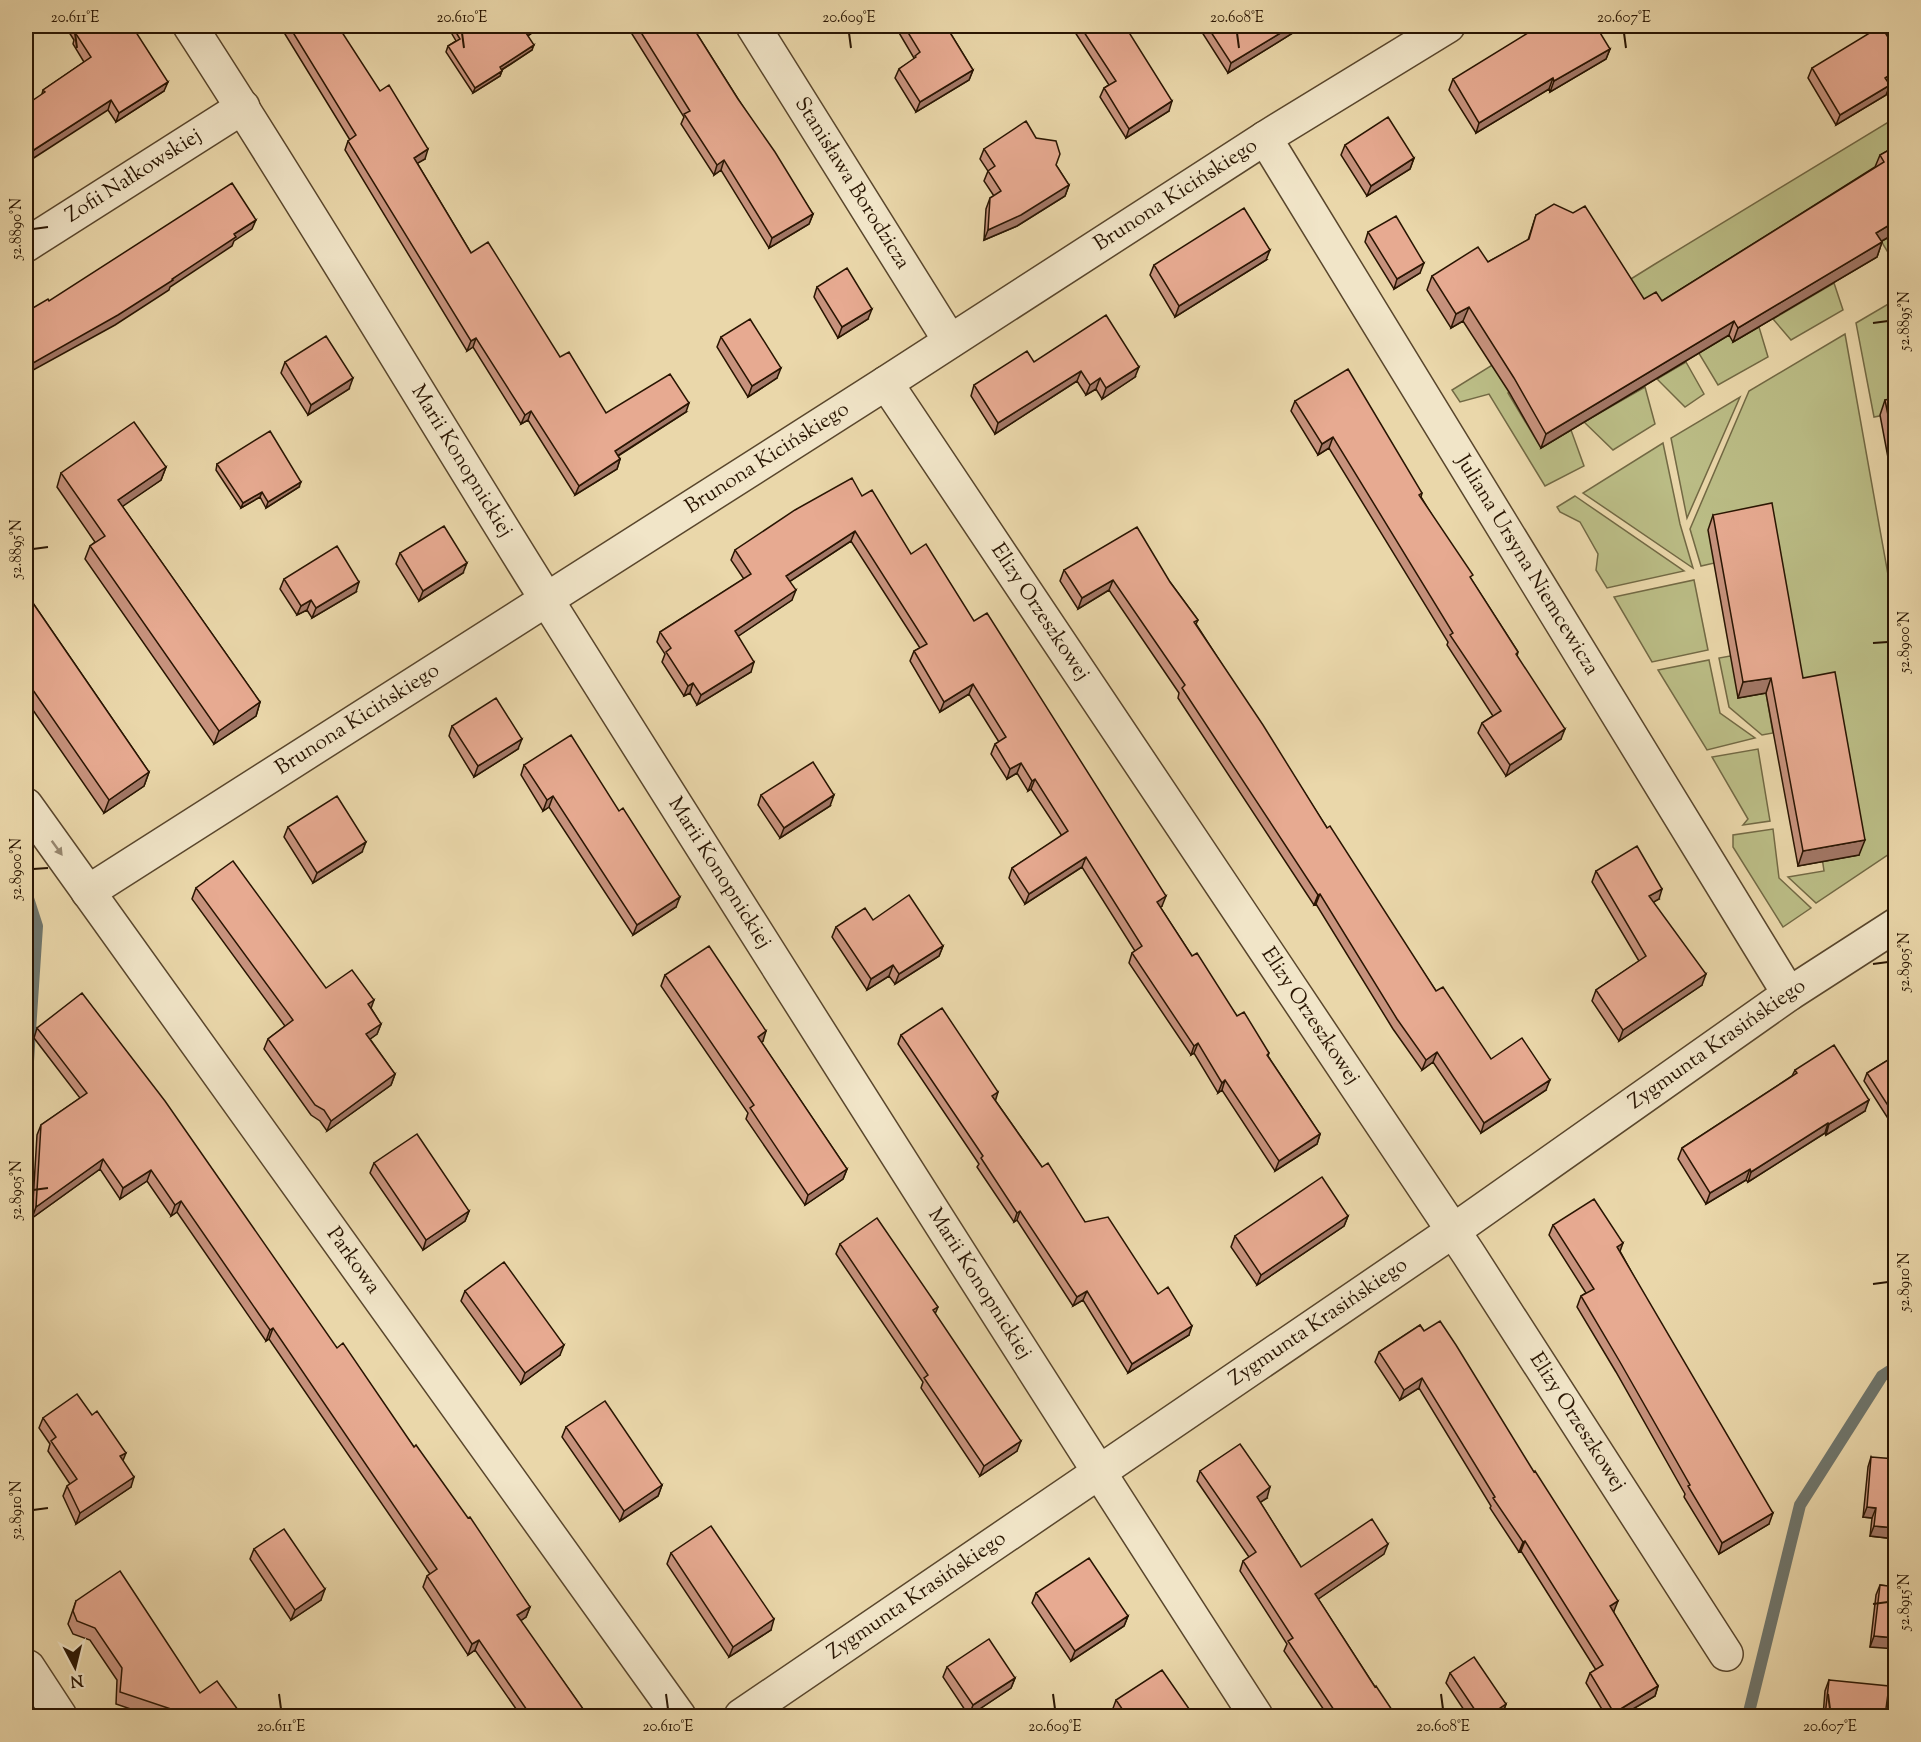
<svg xmlns="http://www.w3.org/2000/svg" width="1921" height="1742" viewBox="0 0 1921 1742" font-family="'Sorts Mill Goudy',serif">
  <style>
    .green { fill: #bbbd86; stroke: #726944; stroke-width: 1.5 }
    .lines { fill: none; stroke-linecap: round; stroke-linejoin: round }
    .stream { stroke: #6f766d; stroke-width: 12 }
    .minor-casing { stroke: #59462c; stroke-width: 36 }
    .minor { stroke: #f1e5c8; stroke-width: 33 }
    .wall { fill: #c7927d; stroke: #291502; stroke-width: 1.5 }
    .shaded-wall { fill: #a27766; stroke: #291502; stroke-width: 1.5 }
    .building { fill: #e7aa91; stroke: #291502; stroke-width: 1.5 }
    .oneway { fill: #97876f }
    .ticks { fill: none; stroke: #291502; stroke-width: 2 }
    .labels { text-anchor: middle; dominant-baseline: central; stroke-width: 4.5; stroke-linejoin: round; paint-order: stroke }
    .street-label { font-size: 21px; fill: #291502; stroke: #f1e5c8 }
    .neatline { fill: none; stroke: #291502; stroke-width: 2 }
    .ticks-label { font-size: 15px; text-anchor: middle; fill: #291502 }
  </style>
  <rect width="100%" height="100%" fill="#ead7aa"/>
  <filter id="stains"><feTurbulence type="fractalNoise" baseFrequency=".00333" numOctaves="4"/><feColorMatrix values="0 0 0 0 .2 0 0 0 0 .09 0 0 0 0 .02 0 0 0 .5 -.17"/></filter>
  <radialGradient id="worn" r=".72"><stop offset=".6" stop-color="#630" stop-opacity="0"/><stop offset="1" stop-color="#630" stop-opacity=".3"/></radialGradient>
  <!-- green -->
  <path class="green" d="M1895 118V264L1869 221 1733 342 1759 327 1768 357 1718 385 1685 330 1650 307 1508 393 1541 448 1571 430 1584 466 1545 486 1489 394 1460 402 1452 390 1655 264Z
    M1834 283 1843 310 1791 340 1773 319Z
    M1895 300V413L1874 417 1856 323Z
    M1845 334 1892 597 1895 600V850L1816 903 1788 877 1824 871 1798 693 1714 563 1701 566 1690 529 1749 391Z
    M1686 362 1704 394 1685 407 1657 379Z
    M1645 387 1655 424 1613 450 1584 422Z
    M1740 397 1687 518 1671 438Z
    M1663 443 1680 524 1693 568 1583 493Z
    M1575 496 1684 571 1607 588 1596 570 1598 554 1580 522 1560 512 1557 507Z
    M1694 580 1708 650 1652 662 1614 597Z
    M1730 656 1766 693 1773 733 1762 735 1729 707 1719 658Z
    M1709 660 1720 713 1755 738 1707 750 1658 670Z
    M1758 749 1770 821 1743 825 1748 819 1712 757Z
    M1773 829 1779 878 1811 908 1783 927 1733 847V835Z"/>
  <g class="lines">
    <!-- stream -->
    <path class="stream" d="M26 892 37 926 26 1091
      M1748 1716 1800 1505 1882 1376 1896 1367"/>
    <defs>
      <g id="minor">
        <path id="s1" d="M190 26C312 214 426 407 545 597 780 971 1016 1345 1256 1716"/>
        <path id="s2" d="M753 26 950 341"/>
        <path id="s3" d="M1265 138 1789 994"/>
        <path id="s4" d="M26 245 243 107"/>
        <path id="s5" d="M886 383 1468 1253 1726 1654"/>
        <path id="s6" d="M26 805 679 1716"/>
        <path id="s7" d="M88 892 886 383 1265 138 1448 26"/>
        <path d="M28 1667 60 1716"/>
        <path id="s8" d="M741 1716 1453 1231 1789 994 1896 925"/>
      </g>
    </defs>
    <!-- minor casing -->
    <use href="#minor" class="minor-casing"/>
    <!-- minor -->
    <use href="#minor" class="minor"/>
  </g>
  <!-- wall -->
  <path class="wall" d="M65 26H132L164 91 116 122 108 110 42 94 43 90 84 62 73 44 74 40Z
    M262 26H274L265 31Z
    M280 26H325L380 91 425 159 417 163 471 253 606 413 686 412 618 456 620 459 617 469 575 495 528 420 521 424 473 347 467 351 345 150 348 141 350 140Z
    M542 26 528 36 532 50 502 70 500 76 473 93 446 52 448 46 456 41 452 34 454 29Z
    M627 26H692L738 99 813 214 809 224 769 248 721 170 714 175 681 124 684 117Z
    M895 26H946L973 70 969 80 916 112 895 78 899 69 914 59V58Z
    M1071 26H1125L1169 111 1126 138 1100 97 1104 88 1109 85Z
    M1198 26H1304L1228 73Z
    M1610 49 1606 59 1550 92 1549 89 1476 133 1449 90 1453 79Z
    M1812 68 1889 83 1886 95 1836 125 1808 78Z
    M1036 138 1056 165 1069 185 1065 196 1017 226 984 240 986 209 990 198 994 196 984 181 988 171 980 159 984 149Z
    M1345 145 1414 158 1410 169 1367 196 1341 155Z
    M1896 146V233L1882 241V242L1877 257 1733 342 1729 335 1541 448 1509 392 1463 321 1451 328 1427 290 1432 276 1488 262 1528 240 1536 215 1644 299 1662 301 1875 167 1880 155Z
    M1368 232 1420 273 1394 289 1365 242Z
    M1266 260 1175 317 1150 275 1154 265Z
    M817 287 868 319 838 338 814 297Z
    M721 337 777 378 748 397 717 347Z
    M285 362 349 389 308 415 281 373Z
    M1034 362 1135 377 1102 399 1096 389 1086 395 1077 381 995 434 971 396 974 385Z
    M1896 398V500L1880 415 1885 400Z
    M1295 401 1422 493 1421 497 1471 579 1518 652 1517 656 1561 739 1506 776 1478 733 1482 723 1493 716 1447 645 1448 642 1329 448 1318 455 1291 411Z
    M217 464 299 487 266 508 260 497 241 508 216 470Z
    M166 467 161 480 122 506 260 702 256 716 214 744 85 559 90 546 95 542 57 487 61 473Z
    M862 496 911 554 974 621 1162 906 1160 907 1192 956 1237 1016 1269 1053 1268 1056 1320 1134 1317 1144 1275 1171 1222 1090 1218 1093 1194 1053 1191 1055 1129 963 1132 953 1135 951 1082 867 1025 904 1009 878 1012 868 1062 836 1031 789 1028 791 1017 773 1007 779 991 754 995 744 999 742 969 694 940 712 910 661 914 651 920 648 851 541 790 581 792 600 738 636 751 672 697 705 690 693 684 696 662 662 665 654 657 642 660 632 744 579 731 560 735 550Z
    M1713 515 1803 678 1859 855 1798 866 1766 693 1738 698 1708 530Z
    M400 553 463 573 419 601 396 564Z
    M1064 570 1170 582 1198 620 1196 624 1327 828 1436 991 1491 1059 1546 1090 1481 1133 1433 1062 1422 1070 1393 1029 1316 904 1314 905 1178 698 1179 693 1109 590 1078 609 1060 581Z
    M284 579 356 592 312 618 307 610 297 615 280 589Z
    M26 593 149 772 144 786 104 813 26 700Z
    M452 726 518 749 474 777 449 736Z
    M524 765 676 907 633 935 549 807 543 811 521 775Z
    M761 795 830 806 780 838 758 805Z
    M288 827 362 852 313 883 284 837Z
    M1596 871 1659 899 1653 902 1702 985 1619 1041 1592 1001 1596 990 1639 961 1592 882Z
    M196 888 326 988 371 1008 381 1024 377 1034 370 1039 395 1074 391 1085 327 1131 320 1121 311 1115 264 1049 268 1039 285 1026 192 899Z
    M873 920 943 946 939 956 895 984 889 976 867 990 832 937 836 927Z
    M665 975 763 1041 761 1042 847 1169 843 1179 805 1205 746 1119 748 1113 661 986Z
    M37 1028 337 1348 414 1447 530 1607 526 1617 520 1621 588 1716H521L475 1650 468 1655 423 1587 427 1576 430 1574 269 1339 266 1341 177 1212 171 1216 147 1181 120 1199 100 1169 32 1218 37 1135 41 1125 80 1098 34 1038Z
    M901 1035 995 1100 1042 1167 1085 1222 1158 1294 1189 1335 1128 1373 1083 1300 1073 1306 1017 1220 1014 1222 977 1167 979 1164 898 1044Z
    M1896 1055V1131L1864 1081 1867 1073Z
    M1795 1070 1865 1111 1826 1135 1825 1133 1748 1182 1746 1180 1706 1204 1678 1159 1682 1148 1792 1076Z
    M374 1163 469 1211 465 1221 423 1250 370 1173Z
    M1348 1216 1344 1226 1257 1285 1231 1247 1235 1236Z
    M1553 1225 1620 1251 1769 1524 1719 1554 1684 1497 1685 1494 1616 1372 1577 1307 1581 1296 1586 1293 1549 1235Z
    M840 1244 938 1307 935 1314 1017 1451 980 1476 921 1388 923 1382 836 1254Z
    M465 1291 560 1355 521 1384 461 1301Z
    M1420 1325 1614 1611 1613 1612 1658 1686 1655 1696 1621 1716H1606L1586 1683 1590 1673 1596 1670 1521 1551 1519 1552 1490 1508 1491 1506 1419 1388 1400 1400 1375 1362 1379 1352Z
    M43 1418 123 1461 131 1487 76 1524 63 1496 67 1486 70 1484 48 1451 50 1444 39 1428Z
    M566 1427 662 1485 658 1496 620 1521 562 1437Z
    M1871 1457 1896 1539 1870 1536 1872 1518 1863 1517 1868 1467Z
    M1200 1471 1267 1498 1260 1502 1301 1567 1384 1554 1318 1599 1375 1687 1396 1716H1328L1284 1651 1287 1644 1240 1571 1243 1561 1249 1557 1197 1481Z
    M254 1549 321 1600 291 1620 250 1559Z
    M671 1553 771 1630 729 1657 667 1564Z
    M1880 1585 1896 1587 1870 1647 1876 1595Z
    M1036 1593 1128 1616 1124 1626 1071 1661 1032 1603Z
    M76 1601 200 1693 240 1716H151L116 1704 117 1680 90 1640 73 1634 68 1624Z
    M947 1667 1015 1678 1011 1688 969 1716 943 1677Z
    M1450 1673 1506 1704 1502 1715 1500 1716H1468L1446 1683Z
    M1829 1680 1885 1716H1823L1825 1691Z
    M1116 1700 1194 1716H1116L1112 1711Z"/>
  <!-- shaded-wall -->
  <path class="shaded-wall" d="M267 26H274L265 31Z
    M537 26H542L524 38 526 33Z
    M1292 26H1304L1228 73 1231 63Z
    M1657 26H1663L1655 30Z
    M534 45 532 50 498 72 500 67Z
    M1610 49 1606 59 1550 92 1554 81Z
    M973 70 969 80 916 112 920 102Z
    M502 71 500 76 473 93 475 88Z
    M1896 71V79L1881 88 1885 78Z
    M1553 78 1549 89 1476 133 1479 123Z
    M168 82 164 91 116 122 119 113Z
    M1890 85 1886 95 1836 125 1840 115Z
    M111 100 108 110 26 163V155Z
    M1172 101 1169 111 1126 138 1129 129Z
    M428 149 425 159 411 167 414 158Z
    M1414 158 1410 169 1367 196 1371 186Z
    M724 160 721 170 714 175 717 165Z
    M1069 185 1065 196 1017 226 984 240 988 230Z
    M813 214 809 224 769 248 772 238Z
    M256 220 252 229 234 241 232 246 170 287 169 290 115 325 26 374V367L172 279 234 234Z
    M1896 221V233L1871 247 1876 233Z
    M1882 242 1877 257 1733 342 1738 328Z
    M1270 250 1266 260 1175 317 1179 306Z
    M1424 263 1420 273 1394 289 1397 279Z
    M1469 307 1463 321 1451 328 1456 314Z
    M872 309 868 319 838 338 842 327Z
    M1734 321 1729 335 1541 448 1546 434Z
    M476 338 473 347 467 351 471 341Z
    M1139 367 1135 377 1102 399 1106 388Z
    M781 368 777 378 748 397 752 386Z
    M1081 371 1077 381 995 434 998 423Z
    M353 378 349 389 308 415 311 405Z
    M1100 378 1096 389 1086 395 1090 385Z
    M689 403 686 412 611 460 615 451Z
    M531 411 528 420 521 424 525 415Z
    M1333 437 1329 448 1318 455 1322 444Z
    M620 459 617 469 575 495 579 486Z
    M166 467 161 480 113 513 118 500Z
    M301 482 299 487 266 508 268 502Z
    M262 492 260 497 241 508 243 503Z
    M855 531 851 541 783 586 786 576Z
    M467 563 463 573 419 601 423 591Z
    M1113 580 1109 590 1078 609 1082 598Z
    M359 582 356 592 312 618 316 608Z
    M796 590 792 600 731 641 735 631Z
    M311 600 307 610 297 615 301 606Z
    M754 662 751 672 697 705 701 695Z
    M1771 678 1766 693 1738 698 1743 682Z
    M693 683 690 693 684 696 688 686Z
    M973 684 969 694 940 712 944 702Z
    M260 702 256 716 214 744 219 731Z
    M1565 729 1561 739 1506 776 1510 765Z
    M522 739 518 749 474 777 478 766Z
    M1021 763 1017 773 1007 779 1010 769Z
    M149 772 144 786 104 813 109 800Z
    M1035 779 1031 789 1028 791 1032 781Z
    M834 795 830 806 780 838 784 828Z
    M553 796 549 807 543 811 547 800Z
    M1865 840 1859 855 1798 866 1803 851Z
    M366 842 362 852 313 883 317 873Z
    M1086 857 1082 867 1025 904 1029 894Z
    M1662 889 1659 899 1645 907 1649 896Z
    M1320 894 1316 904 1314 905 1318 895Z
    M1166 896 1162 906 1153 912 1157 902Z
    M680 897 676 907 633 935 637 925Z
    M943 946 939 956 895 984 899 974Z
    M893 965 889 976 867 990 871 979Z
    M1706 974 1702 985 1619 1041 1623 1030Z
    M374 1000 370 1011 368 1004Z
    M381 1024 377 1034 362 1045 366 1034Z
    M766 1031 763 1041 754 1047 758 1037Z
    M1198 1043 1194 1053 1191 1055 1194 1046Z
    M1437 1052 1433 1062 1422 1070 1426 1060Z
    M395 1074 391 1085 327 1131 331 1121Z
    M1225 1080 1222 1090 1218 1093 1222 1083Z
    M1550 1080 1546 1090 1481 1133 1484 1123Z
    M998 1092 995 1102 992 1096Z
    M1869 1100 1865 1111 1826 1135 1829 1124Z
    M1828 1123 1825 1133 1748 1182 1751 1172Z
    M1320 1134 1317 1144 1275 1171 1279 1161Z
    M103 1159 100 1169 32 1218 36 1207Z
    M847 1169 843 1179 805 1205 808 1195Z
    M1750 1169 1746 1180 1706 1204 1710 1193Z
    M151 1170 147 1181 120 1199 123 1188Z
    M181 1201 177 1212 171 1216 175 1205Z
    M469 1211 465 1221 423 1250 426 1240Z
    M1020 1211 1017 1220 1014 1222 1017 1213Z
    M1348 1216 1344 1226 1257 1285 1261 1275Z
    M1623 1243 1619 1254 1617 1247Z
    M1087 1291 1083 1300 1073 1306 1077 1297Z
    M1192 1326 1189 1335 1128 1373 1132 1364Z
    M273 1328 269 1339 266 1341 270 1330Z
    M564 1345 560 1355 521 1384 525 1373Z
    M1422 1378 1419 1388 1400 1400 1404 1390Z
    M1021 1441 1017 1451 980 1476 984 1466Z
    M126 1453 122 1463 120 1456Z
    M134 1477 131 1487 76 1524 80 1513Z
    M662 1485 658 1496 620 1521 624 1511Z
    M1270 1487 1267 1498 1253 1507 1257 1497Z
    M1867 1507 1876 1508 1872 1518 1863 1517Z
    M1773 1513 1769 1524 1719 1554 1722 1543Z
    M1874 1526 1896 1528V1539L1870 1536Z
    M1525 1541 1521 1551 1519 1552 1523 1542Z
    M1388 1544 1384 1554 1311 1604 1315 1594Z
    M325 1589 321 1600 291 1620 295 1610Z
    M1618 1601 1614 1611 1606 1616 1610 1606Z
    M530 1607 526 1617 513 1626 517 1615Z
    M1128 1616 1124 1626 1071 1661 1075 1651Z
    M774 1619 771 1630 729 1657 733 1647Z
    M1874 1636 1896 1638V1649L1870 1647Z
    M479 1640 475 1650 468 1655 472 1644Z
    M1015 1678 1011 1688 969 1716 973 1705Z
    M1658 1686 1655 1696 1621 1716H1613L1614 1713Z
    M1506 1704 1502 1715 1500 1716H1488Z"/>
  <!-- building -->
  <path class="building" d="M75 26H132L168 82 119 113 111 100 26 155V105L45 92 43 90 91 57 76 34 79 32Z
    M289 26H325L328 30 334 26H338L380 91 389 85 428 149 414 158 471 253 488 242 560 357 569 352 606 413 670 374 689 403 615 451 620 459 579 486 531 411 525 415 476 338 471 341 348 141 356 135Z
    M459 26H537L526 33 534 45 500 67 502 71 475 88 448 46 460 39 454 29Z
    M637 26H692L738 99 775 152 813 214 772 238 724 160 717 165 684 114 690 111Z
    M904 26H946L973 70 920 102 899 69 916 57 915 56 920 52Z
    M1080 26H1125L1172 101 1129 129 1104 88 1116 81Z
    M1207 26H1292L1231 63Z
    M1539 26H1596L1610 49 1554 81 1553 78 1479 123 1453 79Z
    M1881 26 1896 50V71L1885 78 1890 85 1840 115 1812 68Z
    M1388 117 1414 158 1371 186 1345 145Z
    M1026 121 1036 138 1056 141 1060 154 1056 165 1069 185 1021 215 988 230 990 198 1001 191 988 171 995 166 984 149Z
    M1896 146V221L1876 233 1882 242 1738 328 1734 321 1546 434 1514 378 1469 307 1456 314 1432 276 1478 247 1488 262 1529 239 1536 215 1554 204 1573 213 1585 206 1644 299 1656 292 1662 301 1884 162 1880 155Z
    M232 183 256 220 234 234 236 237 172 279 173 280 118 315 26 367V312L48 299 49 301Z
    M1244 208 1270 250 1179 306 1154 265Z
    M1396 216 1424 263 1397 279 1368 232Z
    M847 268 872 309 842 327 817 287Z
    M1106 315 1139 367 1106 388 1100 378 1090 385 1081 371 998 423 974 385 1027 351 1034 362Z
    M750 319 781 368 752 386 721 337Z
    M326 336 353 378 311 405 285 362Z
    M1348 369 1422 493 1419 495 1473 575 1470 577 1518 652 1516 654 1565 729 1510 765 1482 723 1501 711 1450 635 1453 633 1333 437 1322 444 1295 401Z
    M1896 398V455L1885 400Z
    M134 422 166 467 118 500 260 702 219 731 90 546 105 536 61 473Z
    M270 431 301 482 268 502 262 492 243 503 217 464Z
    M852 478 862 496 872 490 911 554 926 544 974 621 987 613 1166 896 1157 902 1192 956 1197 953 1237 1016 1244 1012 1269 1053 1267 1055 1320 1134 1279 1161 1225 1080 1222 1083 1198 1043 1194 1046 1132 953 1142 946 1086 857 1029 894 1012 868 1068 831 1035 779 1032 781 1021 763 1010 769 995 744 1006 737 973 684 944 702 914 651 927 644 855 531 786 576 796 590 735 631 754 662 701 695 693 683 688 686 666 652 671 648 660 632 751 574 735 550 795 510Z
    M1772 503 1803 678 1835 672 1865 840 1803 851 1771 678 1743 682 1713 515Z
    M444 526 467 563 423 591 400 553Z
    M1137 527 1170 582 1198 620 1194 622 1263 725 1327 828 1330 826 1436 991 1443 987 1491 1059 1522 1038 1550 1080 1484 1123 1437 1052 1426 1060 1397 1019 1320 894 1318 895 1182 688 1185 685 1113 580 1082 598 1064 570Z
    M337 546 359 582 316 608 311 600 301 606 284 579Z
    M26 593 149 772 109 800 26 680Z
    M496 698 522 739 478 766 452 726Z
    M571 735 619 811 623 808 680 897 637 925 553 796 547 800 524 765Z
    M813 762 834 795 784 828 761 795Z
    M337 796 366 842 317 873 288 827Z
    M1637 846 1662 889 1649 896 1706 974 1623 1030 1596 990 1646 956 1596 871Z
    M233 861 326 988 352 970 374 1000 368 1004 381 1024 366 1034 395 1074 331 1121 324 1110 315 1105 268 1039 293 1020 196 888Z
    M909 895 943 946 899 974 893 965 871 979 836 927 865 908 873 920Z
    M709 946 766 1031 758 1037 847 1169 808 1195 750 1108 754 1105 665 975Z
    M82 993 165 1101 337 1348 343 1343 414 1447 416 1445 468 1518 470 1517 530 1607 517 1615 588 1716H531L479 1640 472 1644 427 1576 437 1569 273 1328 270 1330 181 1201 175 1205 151 1170 123 1188 103 1159 36 1207 41 1125 87 1093 37 1028Z
    M942 1008 998 1092 992 1096 1042 1167 1048 1163 1085 1222 1108 1217 1158 1294 1168 1287 1192 1326 1132 1364 1087 1291 1077 1297 1020 1211 1017 1213 981 1158 983 1156 901 1035Z
    M1834 1045 1869 1100 1829 1124 1828 1123 1751 1172 1750 1169 1710 1193 1682 1148 1797 1073 1795 1070Z
    M1896 1055V1118L1867 1073Z
    M417 1134 469 1211 426 1240 374 1163Z
    M1322 1177 1348 1216 1261 1275 1235 1236Z
    M1594 1199 1623 1243 1617 1247 1773 1513 1722 1543 1688 1486 1690 1485 1620 1362 1581 1296 1594 1289 1553 1225Z
    M877 1218 938 1307 933 1310 1021 1441 984 1466 924 1378 928 1375 840 1244Z
    M504 1262 564 1345 525 1373 465 1291Z
    M1440 1321 1456 1345 1534 1472 1535 1471 1618 1601 1610 1606 1658 1686 1614 1713 1590 1673 1603 1665 1525 1541 1523 1542 1493 1498 1495 1497 1422 1378 1404 1390 1379 1352 1420 1325 1424 1331Z
    M77 1394 92 1415 97 1411 126 1453 120 1456 134 1477 80 1513 67 1486 77 1479 51 1441 56 1437 43 1418Z
    M605 1401 662 1485 624 1511 566 1427Z
    M1240 1444 1270 1487 1257 1497 1301 1567 1372 1519 1388 1544 1315 1594 1375 1687 1376 1686 1396 1716H1338L1288 1641 1293 1638 1243 1561 1256 1552 1200 1471Z
    M1871 1457 1896 1459V1528L1874 1526 1876 1508 1867 1507Z
    M711 1526 774 1619 733 1647 671 1553Z
    M284 1529 325 1589 295 1610 254 1549Z
    M1089 1558 1128 1616 1075 1651 1036 1593Z
    M120 1571 200 1693 217 1681 241 1714 238 1716H179L183 1713 120 1692 122 1668 95 1628 77 1621 73 1611 76 1601Z
    M1880 1585 1896 1587V1638L1874 1636Z
    M989 1639 1015 1678 973 1705 947 1667Z
    M1474 1657 1506 1704 1488 1716H1479L1450 1673Z
    M1162 1670 1194 1716H1127L1116 1700Z
    M1829 1680 1889 1686 1885 1716H1825Z"/>
  <!-- one-way arrows -->
  <defs><path id="oneway-solid" d="M-6-.8H1V-3.2L6.5 0L1 3.2V.8H-6Z" transform="scale(1.5)"/></defs>
  <use class="oneway" href="#oneway-solid" transform="translate(57 848) rotate(54)"/>
  <!-- ticks -->
  <path class="ticks" d="M75 33 77 48M462 33 464 48M849 33 851 48M1237 33 1239 48M1624 33 1626 48M33 229 48 227M1873 323 1888 321M33 549 48 547M1873 643 1888 642M33 869 48 868M1873 964 1888 962M33 1190 48 1188M1873 1284 1888 1282M33 1510 48 1508M1873 1604 1888 1602M279 1694 281 1709M666 1694 668 1709M1053 1694 1055 1709M1441 1694 1443 1709M1828 1694 1830 1709"/>
  <g class="labels">
    <!-- street labels -->
    <g class="street-label">
      <text stroke="none"><textPath href="#s4" startOffset="128">Zofii Nałkowskiej</textPath></text>
      <text stroke="none"><textPath href="#s2" startOffset="186">Stanisława Borodzicza</textPath></text>
      <text stroke="none"><textPath href="#s7" startOffset="1292">Brunona Kicińskiego</textPath></text>
      <text stroke="none"><textPath href="#s7" startOffset="806">Brunona Kicińskiego</textPath></text>
      <text stroke="none"><textPath href="#s1" startOffset="513">Marii Konopnickiej</textPath></text>
      <text stroke="none"><textPath href="#s3" startOffset="501">Juliana Ursyna Niemcewicza</textPath></text>
      <text stroke="none"><textPath href="#s5" startOffset="276">Elizy Orzeszkowej</textPath></text>
      <text stroke="none"><textPath href="#s7" startOffset="320">Brunona Kicińskiego</textPath></text>
      <text stroke="none"><textPath href="#s1" startOffset="999">Marii Konopnickiej</textPath></text>
      <text stroke="none"><textPath href="#s5" startOffset="762">Elizy Orzeszkowej</textPath></text>
      <text stroke="none"><textPath href="#s8" startOffset="1185">Zygmunta Krasińskiego</textPath></text>
      <text stroke="none"><textPath href="#s6" startOffset="561">Parkowa</textPath></text>
      <text stroke="none"><textPath href="#s1" startOffset="1485">Marii Konopnickiej</textPath></text>
      <text stroke="none"><textPath href="#s8" startOffset="699">Zygmunta Krasińskiego</textPath></text>
      <text stroke="none"><textPath href="#s5" startOffset="1248">Elizy Orzeszkowej</textPath></text>
      <text stroke="none"><textPath href="#s8" startOffset="213">Zygmunta Krasińskiego</textPath></text>
    </g>
  </g>
  <!-- margin -->
  <rect width="1921" height="1742" fill="none" stroke="#ead7aa" stroke-width="66"/>
  <!-- north arrow -->
  <g transform="translate(75 1667) rotate(173)" stroke="#f1e5c8" stroke-width="4.5" paint-order="stroke">
  <path d="M0-4.5L10 22L0 15L-10 22Z" fill="#291502"/>
  <text y="-9" font-size="16" font-weight="bold" text-anchor="middle" fill="#291502">N</text>
  </g>
  <rect x="33" y="33" width="1855" height="1676" class="neatline"/>
  <g class="ticks-label">
    <text x="75" y="22">20.611°E</text>
    <text x="462" y="22">20.610°E</text>
    <text x="849" y="22">20.609°E</text>
    <text x="1237" y="22">20.608°E</text>
    <text x="1624" y="22">20.607°E</text>
    <text transform="translate(16 229) rotate(-90)" y="5">52.8890°N</text>
    <text transform="translate(1904 321) rotate(-90)" y="5">52.8895°N</text>
    <text transform="translate(16 549) rotate(-90)" y="5">52.8895°N</text>
    <text transform="translate(1904 642) rotate(-90)" y="5">52.8900°N</text>
    <text transform="translate(16 869) rotate(-90)" y="5">52.8900°N</text>
    <text transform="translate(1904 962) rotate(-90)" y="5">52.8905°N</text>
    <text transform="translate(16 1190) rotate(-90)" y="5">52.8905°N</text>
    <text transform="translate(1904 1282) rotate(-90)" y="5">52.8910°N</text>
    <text transform="translate(16 1510) rotate(-90)" y="5">52.8910°N</text>
    <text transform="translate(1904 1602) rotate(-90)" y="5">52.8915°N</text>
    <text x="281" y="1731">20.611°E</text>
    <text x="668" y="1731">20.610°E</text>
    <text x="1055" y="1731">20.609°E</text>
    <text x="1443" y="1731">20.608°E</text>
    <text x="1830" y="1731">20.607°E</text>
  </g>
  <rect width="100%" height="100%" filter="url(#stains)"/>
  <rect width="100%" height="100%" fill="url(#worn)"/>
</svg>
